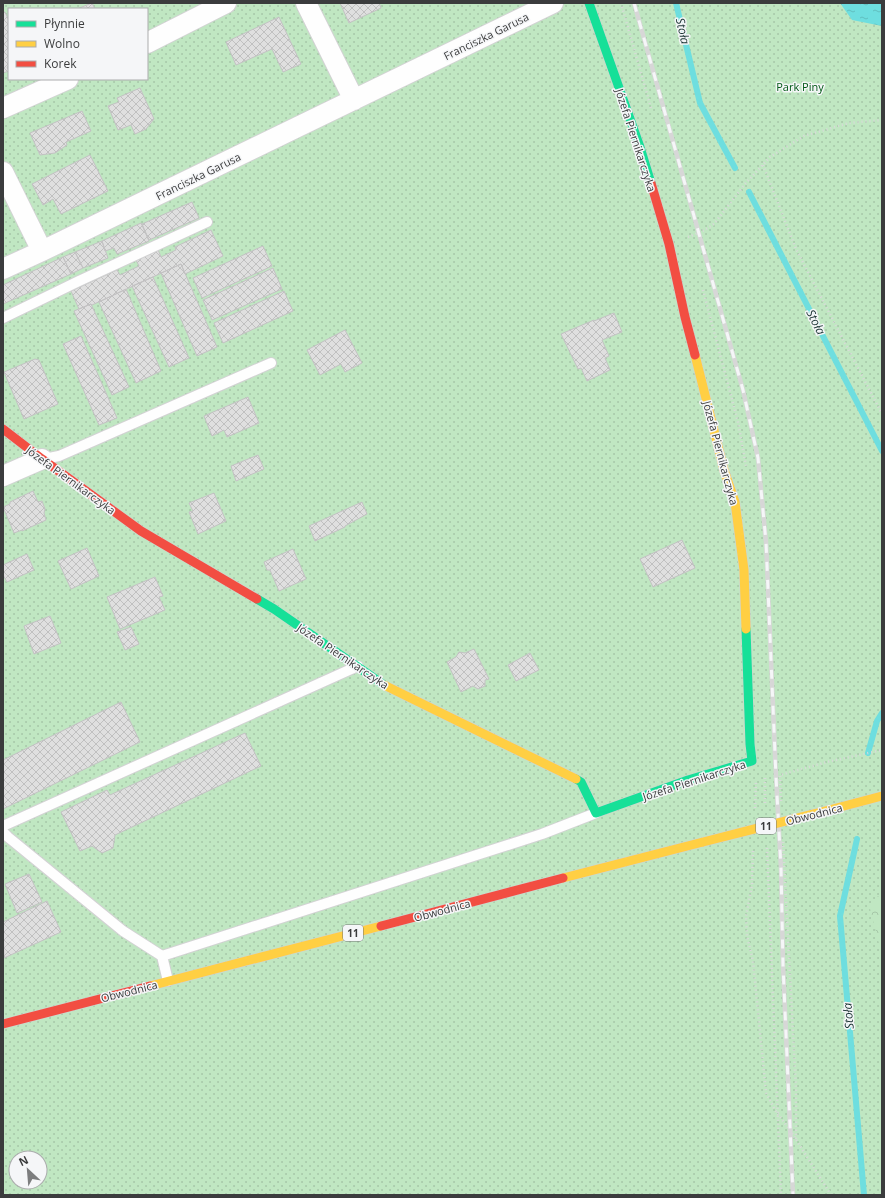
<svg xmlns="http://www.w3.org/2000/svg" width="885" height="1198" viewBox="0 0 885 1198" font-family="'Open Sans',sans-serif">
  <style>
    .green { fill: url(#green-dots); fill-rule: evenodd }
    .forest { fill: url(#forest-crowns) }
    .water { fill: url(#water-ripples) }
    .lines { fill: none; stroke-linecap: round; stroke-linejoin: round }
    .stream { stroke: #6ededf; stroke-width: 6 }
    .building { fill: url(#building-cross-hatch); stroke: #c3c2c3 }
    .lane-casing { stroke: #d2d2d3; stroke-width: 12 }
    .street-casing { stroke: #d2d2d3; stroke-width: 22 }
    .fast-casing { stroke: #d2d2d3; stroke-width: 10 }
    .slow-casing { stroke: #d2d2d3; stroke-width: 10 }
    .jam-casing { stroke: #d2d2d3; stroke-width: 10 }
    .path { stroke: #d9d9da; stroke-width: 2.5; stroke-dasharray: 1 3; stroke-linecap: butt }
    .lane { stroke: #fefefe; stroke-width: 10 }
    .street { stroke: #fefefe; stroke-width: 20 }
    .fast { stroke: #16e098; stroke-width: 9 }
    .slow { stroke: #ffcf43; stroke-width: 9 }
    .jam { stroke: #f24e42; stroke-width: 9 }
    .rail-casing { stroke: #d7d7d7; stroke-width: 4.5 }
    .rail { stroke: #f5f6f8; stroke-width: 3; stroke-dasharray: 9; stroke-linecap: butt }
    .slow-bridge-casing { stroke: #d2d2d3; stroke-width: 10; stroke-linecap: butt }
    .slow-bridge { stroke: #ffcf43; stroke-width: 9 }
    .labels { text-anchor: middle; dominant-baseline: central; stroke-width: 3; stroke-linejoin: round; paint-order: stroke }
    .shield { fill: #f5f6f8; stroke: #737475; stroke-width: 1 }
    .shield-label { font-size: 10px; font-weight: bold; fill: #3b3c3d }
    .street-label { font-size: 11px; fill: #3b3c3d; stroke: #f5f6f8 }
    .park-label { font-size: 11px; fill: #005815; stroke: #f5f6f8 }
    .water-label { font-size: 12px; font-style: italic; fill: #1b3434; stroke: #f5f6f8 }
  </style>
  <defs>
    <pattern id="green-dots" width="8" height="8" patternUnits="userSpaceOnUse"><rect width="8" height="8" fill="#c0e7c2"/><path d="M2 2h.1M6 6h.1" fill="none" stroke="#a6c7a8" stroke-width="1.8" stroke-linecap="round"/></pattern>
    <pattern id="forest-crowns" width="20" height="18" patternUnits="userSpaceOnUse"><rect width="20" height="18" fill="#c0e7c2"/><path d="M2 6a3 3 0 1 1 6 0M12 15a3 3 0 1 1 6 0" fill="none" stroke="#a6c7a8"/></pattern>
    <pattern id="water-ripples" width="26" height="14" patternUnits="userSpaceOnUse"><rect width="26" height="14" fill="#6ededf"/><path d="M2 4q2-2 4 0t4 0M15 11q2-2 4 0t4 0" fill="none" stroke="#60bfc0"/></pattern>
    <pattern id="building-cross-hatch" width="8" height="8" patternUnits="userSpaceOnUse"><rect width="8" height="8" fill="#dfdfdf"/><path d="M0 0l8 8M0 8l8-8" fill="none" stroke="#c0c0c0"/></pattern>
  </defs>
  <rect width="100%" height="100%" fill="#f6f6f7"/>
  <!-- green -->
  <path class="green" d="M3 3H882V1195H3ZM9 9H147V79H9ZM16 1158H40V1182H16Z"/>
  <!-- forest -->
  <path class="forest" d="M882 892V955L869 905Z"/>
  <!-- water -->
  <path class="water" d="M840 3H882V26L852 20Z"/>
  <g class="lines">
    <!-- stream -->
    <path class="stream" d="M676 3 700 103 735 168
      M749 192 882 451
      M868 753 877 721 882 713
      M857 839 840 916 864 1195"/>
  </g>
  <!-- building -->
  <path class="building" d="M92 3 95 9H77Z
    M340 3H379L381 8 349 23Z
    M3 12H5L9 21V66L7 67 9 71 3 73Z
    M279 17 301 64 283 72 272 49 236 65 226 42Z
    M140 88 154 119 146 129 135 134 131 125 118 130 108 106 119 102 117 98Z
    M82 111 91 131 66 142 67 145 55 153 40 155 30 133Z
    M90 155 108 191 61 214 53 199 43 205 32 184Z
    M192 202 199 218 149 240 142 224Z
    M141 223 149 241 117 254 114 248 105 251 102 241Z
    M211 230 223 256 185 274 181 264 92 305 91 304 79 309 71 291 117 270 120 275 139 266 135 258 157 247 161 257 176 250 175 247Z
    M102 241 108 258 83 268 75 252Z
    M263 246 272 266 202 298 193 278Z
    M75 252 83 268 71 274 63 257Z
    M63 257 71 274 3 304V285Z
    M181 264 217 347 197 356 161 273Z
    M273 268 282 289 212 320 203 300Z
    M153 277 189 358 169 367 132 286Z
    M126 289 161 371 136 383 99 302Z
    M284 291 293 311 223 343 214 323Z
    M91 304 129 387 112 395 74 311Z
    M614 313 622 332 602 340 609 356 605 358 610 370 587 381 581 368 578 369 561 334 594 320V321Z
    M345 330 362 363 345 372 341 364 320 375 307 350Z
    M81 336 117 418 99 425 63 344Z
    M35 359 39 360 58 404 24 419 4 372Z
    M248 397 259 423 227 437 224 430 212 436 204 416Z
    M258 455 264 469 236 481 231 466Z
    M33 491 38 502 42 501 45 509 44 513 46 520 22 531V530L14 533 3 507 10 504V502Z
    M214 493 226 521 198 534 189 512 193 511 189 503Z
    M362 502 367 514 345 526V527L315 541 309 526Z
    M682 540 695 568 653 587 640 559Z
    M87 548 99 576 71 589 58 561Z
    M293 549 306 579 279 591 270 570H267L264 562Z
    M27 554 34 570 7 582 3 575V565Z
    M155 577 163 596 159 597 165 610 120 629 107 597Z
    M50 616 61 643 34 654 24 626Z
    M131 627 139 644 125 650 117 632Z
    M474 649 489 679 485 680V686L478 689 473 686 461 692 447 662 456 657 459 652 465 653Z
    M530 653 539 670 516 681 508 665Z
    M121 702 140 742 3 809V760Z
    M245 733 261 766 115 835 113 848 102 853 92 846 80 851 61 812 107 790 110 795Z
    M29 874 42 902 17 913 5 884Z
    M47 901 61 932 4 958 3 922Z"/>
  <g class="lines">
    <defs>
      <path id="lane" d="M3 318 79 281 207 222
        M44 459 59 456 271 363
        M3 826 358 666
        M3 832 8 837 123 931 162 956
        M168 981 162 956 542 834 596 813"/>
      <path id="street" d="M306 3 354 100
        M147 43 226 3
        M3 108 68 79
        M3 172 42 251
        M3 269 42 251 553 3
        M3 476 42 459"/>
      <path id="fast" d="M589 3 640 147 651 183
        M257 599 274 609 384 685
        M576 779 581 782 596 813 688 780 752 761 750 744 746 629"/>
      <path id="slow" d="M695 355 724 470 735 502 744 570 746 629
        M384 685 576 779
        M829 810 882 796
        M563 878 703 842
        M150 986 381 926"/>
      <path id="jam" d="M651 183 669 244 685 317 695 355
        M3 429 42 459 141 531 257 599
        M381 926 563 878
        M3 1024 150 986"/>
    </defs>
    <!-- lane casing -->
    <use href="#lane" class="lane-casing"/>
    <!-- street casing -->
    <use href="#street" class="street-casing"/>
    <!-- fast casing -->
    <use href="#fast" class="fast-casing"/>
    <!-- slow casing -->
    <use href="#slow" class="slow-casing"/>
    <!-- jam casing -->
    <use href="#jam" class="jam-casing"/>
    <!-- path -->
    <path class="path" d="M621 3 651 108
      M763 165 796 249 882 414
      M688 237 701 232 714 224 745 184 770 157 804 136 849 123 882 120
      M703 290 738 422 746 466
      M765 778V805
      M781 801 780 775 827 762 882 750
      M755 808 756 781
      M783 842 796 1089V1139
      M767 848 781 1195
      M753 851 752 885 746 916 747 936 753 961 766 1093 775 1110 790 1130 831 1195"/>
    <!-- lane -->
    <use href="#lane" class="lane"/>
    <!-- street -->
    <use href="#street" class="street"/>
    <!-- fast -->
    <use href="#fast" class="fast"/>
    <!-- slow -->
    <use href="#slow" class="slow"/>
    <!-- jam -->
    <use href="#jam" class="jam"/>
    <defs>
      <path id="rail" d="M634 3 743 390 758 458 766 542 776 777 781 868 783 965 793 1195"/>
    </defs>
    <!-- rail casing -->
    <use href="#rail" class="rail-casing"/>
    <!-- rail -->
    <use href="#rail" class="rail"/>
    <defs>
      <path id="slow-bridge" d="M703 842 829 810"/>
    </defs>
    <!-- slow-bridge casing -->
    <use href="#slow-bridge" class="slow-bridge-casing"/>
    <!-- slow-bridge -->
    <use href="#slow-bridge" class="slow-bridge"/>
  </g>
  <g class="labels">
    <!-- shield labels -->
    <g class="shield">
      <rect x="756" y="818" width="20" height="16" rx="3"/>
      <rect x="343" y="925" width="20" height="16" rx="3"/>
    </g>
    <g class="shield-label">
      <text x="766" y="826">11</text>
      <text x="353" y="933">11</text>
    </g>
    <!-- street labels -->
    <g class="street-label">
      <text transform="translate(486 36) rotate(-26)">Franciszka Garusa</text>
      <text transform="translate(636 140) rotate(72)">Józefa Piernikarczyka</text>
      <text transform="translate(198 176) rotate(-26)">Franciszka Garusa</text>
      <text transform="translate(721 453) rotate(75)">Józefa Piernikarczyka</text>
      <text transform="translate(71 480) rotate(36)">Józefa Piernikarczyka</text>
      <text transform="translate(343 656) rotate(34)">Józefa Piernikarczyka</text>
      <text transform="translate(694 780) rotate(-18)">Józefa Piernikarczyka</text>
      <text transform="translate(814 814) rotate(-14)">Obwodnica</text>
      <text transform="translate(442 910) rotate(-15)">Obwodnica</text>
      <text transform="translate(129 991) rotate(-14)">Obwodnica</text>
    </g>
    <!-- park labels -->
    <g class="park-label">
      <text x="800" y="86">Park Piny</text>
    </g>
    <!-- water labels -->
    <g class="water-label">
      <text transform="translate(683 31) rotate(77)">Stoła</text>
      <text transform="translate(816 322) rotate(63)">Stoła</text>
      <text transform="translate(848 1016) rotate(-95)">Stoła</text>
    </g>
  </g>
  <!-- border -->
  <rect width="885" height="1198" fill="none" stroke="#3b3c3d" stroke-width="8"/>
  <!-- legend -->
  <rect x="8" y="8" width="140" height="72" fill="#f5f6f8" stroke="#abacad"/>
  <rect x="16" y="21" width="20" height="6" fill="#16e098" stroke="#abacad"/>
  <text x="44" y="28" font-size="12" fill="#3b3c3d">Płynnie</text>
  <rect x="16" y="41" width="20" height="6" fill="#ffcf43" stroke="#abacad"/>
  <text x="44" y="48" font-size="12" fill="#3b3c3d">Wolno</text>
  <rect x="16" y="61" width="20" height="6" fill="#f24e42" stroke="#abacad"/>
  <text x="44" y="68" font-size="12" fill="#3b3c3d">Korek</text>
  <!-- north arrow -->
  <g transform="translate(28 1170) rotate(334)"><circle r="19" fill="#f5f6f8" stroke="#abacad"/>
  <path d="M0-3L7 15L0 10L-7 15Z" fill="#7c7d7e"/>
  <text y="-6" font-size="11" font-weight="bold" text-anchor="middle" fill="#3b3c3d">N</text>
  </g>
</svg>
